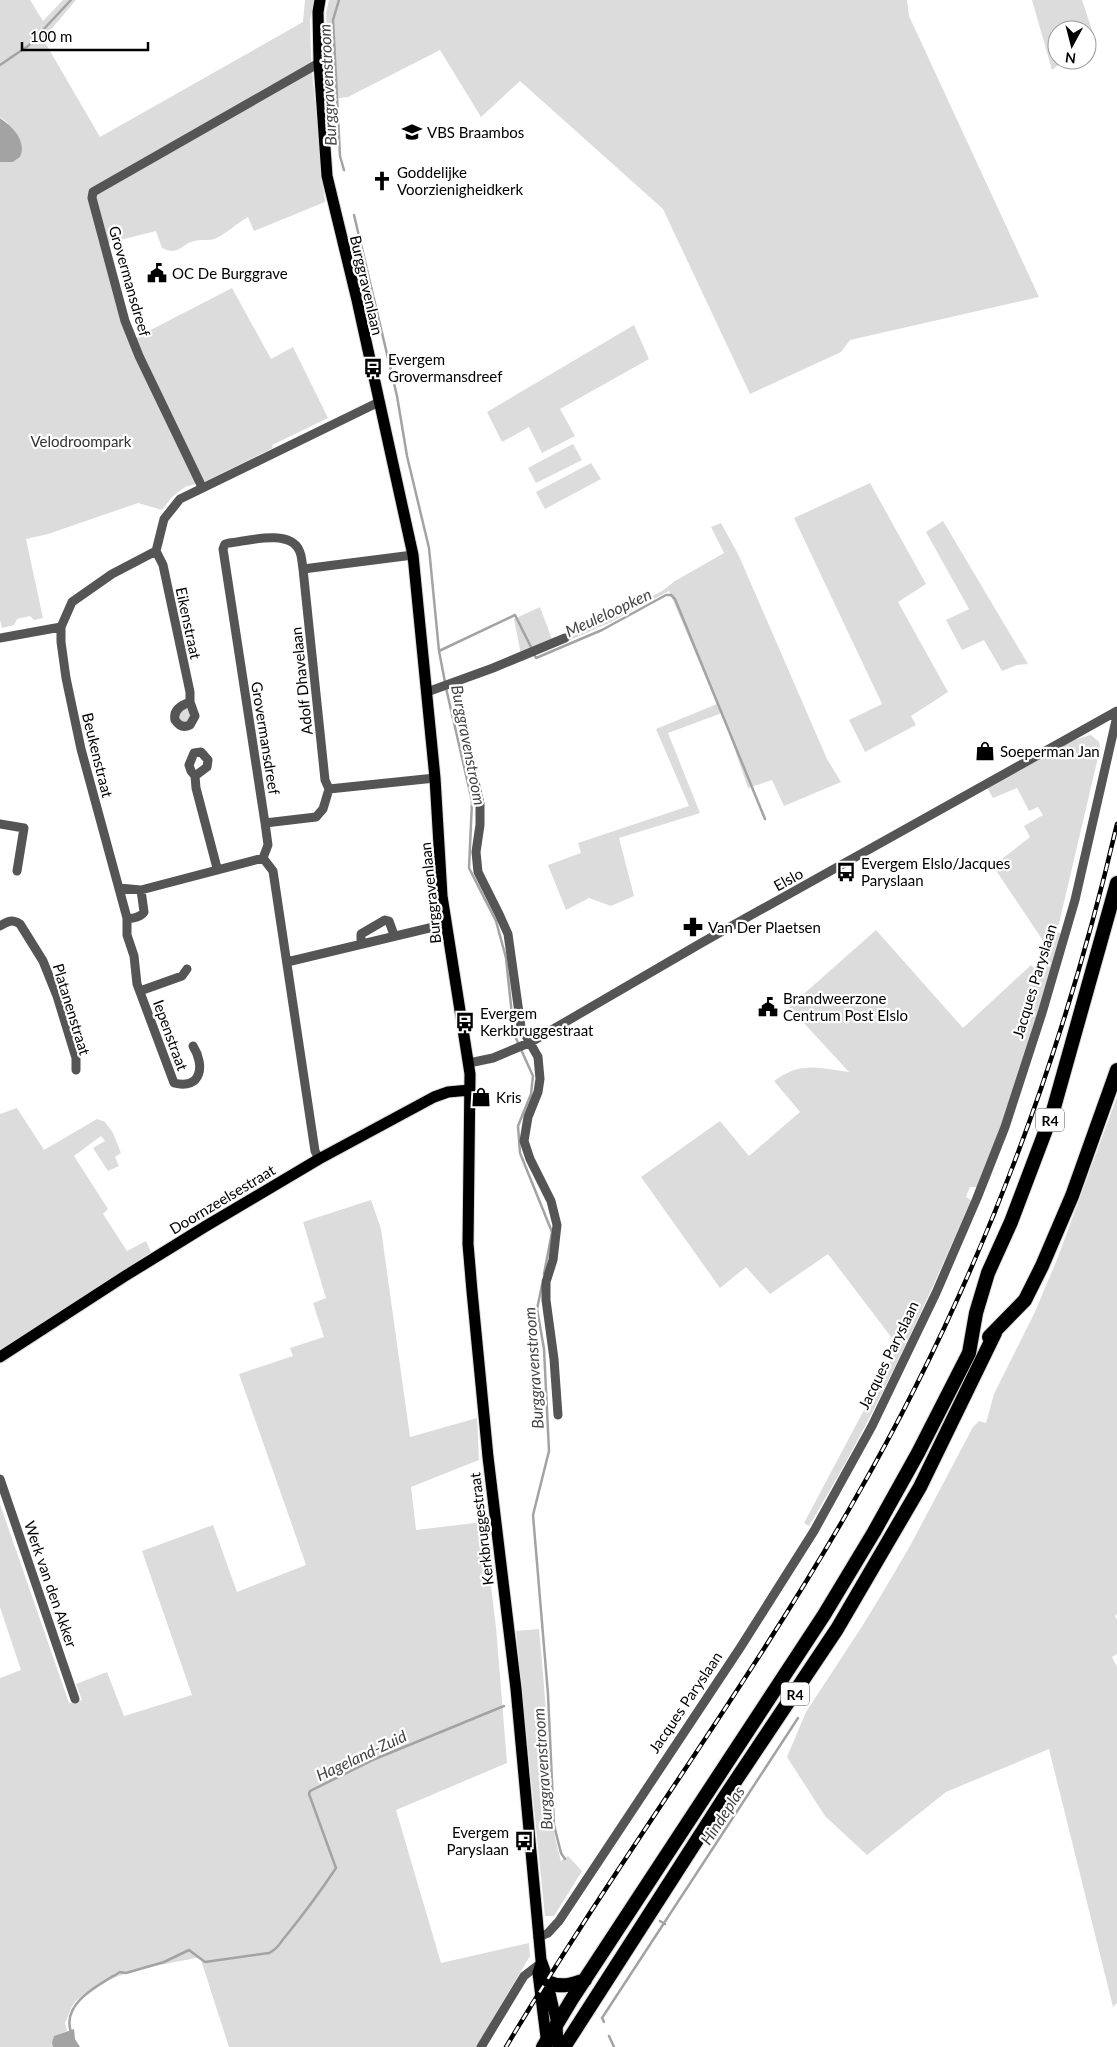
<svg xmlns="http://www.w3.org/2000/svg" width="1117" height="2047" viewBox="0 0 1117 2047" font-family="Lato,sans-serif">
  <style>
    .green { fill: #dcdcdc }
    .water { fill: #a3a3a3 }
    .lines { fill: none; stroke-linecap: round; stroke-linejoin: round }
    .stream { stroke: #a3a3a3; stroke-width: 2.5 }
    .major-casing { stroke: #dbdbdb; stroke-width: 13 }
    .highway-casing { stroke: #dbdbdb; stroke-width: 16 }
    .minor { stroke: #555; stroke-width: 9 }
    .major { stroke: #000; stroke-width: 11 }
    .highway { stroke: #000; stroke-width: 14 }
    .rail-casing { stroke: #000; stroke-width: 4.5 }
    .rail { stroke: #fff; stroke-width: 2.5; stroke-dasharray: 8; stroke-linecap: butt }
    .labels { text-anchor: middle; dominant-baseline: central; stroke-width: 4.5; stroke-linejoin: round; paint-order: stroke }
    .shield { fill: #fff; stroke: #4c4c4c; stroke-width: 1 }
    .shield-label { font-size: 14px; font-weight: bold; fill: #000 }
    .poi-label { font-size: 15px; fill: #000; stroke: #fff; text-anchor: start }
    .street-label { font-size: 15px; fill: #000; stroke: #fff }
    .park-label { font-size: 15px; fill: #333; stroke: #fff }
    .water-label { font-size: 16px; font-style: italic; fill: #444; stroke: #fff }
  </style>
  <rect width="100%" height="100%" fill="#fff"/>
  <!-- green -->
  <path class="green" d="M0 0H30L43 21 63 0H76L43 39 100 137 303 22 305 0H314L310 20 311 61 325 202 254 231 248 217C237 223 225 235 214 239 208 241 201 239 194 241 180 245 179 256 162 248L156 231 108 243 128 320 135 338 232 288 271 359 293 347 328 418 272 445 273 448 206 481 185 487 172 497 162 510 138 503 48 534 26 539 43 618 34 620 30 616 17 619 14 625 2 628 0 620V162H13L20 157 8 123 0 117Z
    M329 0H907L909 16 1039 297 850 340 841 352 750 394 663 209 520 81 481 117 440 50 348 97 330 99 326 13Z
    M1032 0H1082L1094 36 1087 41V30H1057V60H1065L1052 70Z
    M634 325 649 359 560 409 575 436 542 453 529 427 502 442 487 412Z
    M573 444 582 460 536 483 528 468Z
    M591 463 601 479 545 509 536 492Z
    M870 483 926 584 898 602 948 692 911 716 916 725 865 752 849 720 882 704 794 518Z
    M943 521 1028 664 1017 665 1002 671 984 640 962 650 946 620 969 609 926 532Z
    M721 523 739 556 827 759 841 782 784 806 772 780 748 788 722 713 668 733 700 813 619 838 634 896 611 906 589 898 566 910 548 865 581 853 578 843 689 806 656 729 717 704 669 591 611 622 523 661V659L591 627 662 591 675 581 724 553 711 527Z
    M540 607 553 642 521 655 514 619Z
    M188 707 191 715 189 721 184 723 179 720 178 714Z
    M1091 735 1099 742 1100 749 1057 932 1063 934 1002 1125 978 1187H970L966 1197 971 1200C923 1311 872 1422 809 1526L804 1523 898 1346 828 1254 770 1294 746 1267 720 1288 641 1177 720 1121 749 1156 800 1112 774 1081C801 1061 818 1068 849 1072L789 1007 876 930 963 1028 1031 965 1041 976 1050 951 993 866 1030 837 1024 826 1043 815 1038 807 1029 811 1017 788 993 798 987 787C1019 769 1056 743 1091 735Z
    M1117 1097V1614L1115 1616 1117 1620V1654L1112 1657 1117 1667V2003L1113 2007 1049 1749 946 1792 867 1855 825 1816 787 1757 806 1712 861 1628 883 1592 910 1546 973 1427 979 1421 986 1423 994 1394 1034 1314 1058 1257Z
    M17 1108 44 1150 97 1119 105 1122 113 1133 121 1153 115 1157 119 1166 108 1171 93 1148 105 1141 101 1136 74 1156 108 1209 103 1214 127 1251 146 1241 151 1252 0 1351V1114Z
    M371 1200 381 1229 410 1437 477 1418 479 1460 411 1487 416 1530 483 1522 496 1627 507 1763 396 1810 441 1963 529 1943 530 1956 476 2047H229L200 1957C160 1966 108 1971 77 2000 70 2006 69 2016 65 2023L67 2031 57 2035 52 2043 53 2047H0V1678L21 1670 0 1607V1504L69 1703 82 1700 76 1684 107 1672 124 1716 192 1695 142 1551 213 1525 237 1592 306 1565 239 1374 293 1356 290 1348 324 1337 313 1303 326 1298 303 1222Z
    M539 1629C542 1662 545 1695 547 1728 549 1773 548 1818 561 1861L568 1856 582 1871 554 1916H545L516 1631Z"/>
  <!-- water -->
  <path class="water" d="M0 118C13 127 27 141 20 157L13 162H0Z
    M74 2029 75 2039 80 2047H53L52 2043 54 2036Z"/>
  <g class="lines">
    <!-- stream -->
    <path class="stream" d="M339 0 333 20 340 156 344 170
      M0 65 28 46 71 0
      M354 215 397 396 407 456 429 548 439 651 445 682
      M439 651 515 615 532 649
      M534 654 536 658 602 630 666 595H671L675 599 765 819
      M446 688 472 801 469 868 496 921 506 958 514 1034 533 1076 531 1094 518 1126 520 1153 552 1232 544 1274
      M542 1285 537 1309 544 1349 549 1451 533 1515 548 1694 554 1825 561 1853 565 1859
      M660 1921 665 1924
      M604 2022 602 2018 798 1718
      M71 2032C61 2003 99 1985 120 1972L126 1973 164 1962 189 1950 205 1962 269 1953C278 1949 279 1944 285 1937 303 1915 320 1892 336 1868L309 1794 310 1791 375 1759 504 1706
      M609 2036 614 2047"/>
    <defs>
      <path id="major" d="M320 0 318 12 319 63 327 176 357 300 413 555 435 778 442 896 470 1074 468 1244 472 1291 488 1457 516 1689 541 1960 545 1971 557 2024 558 2047
        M0 1357 125 1276 206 1226 319 1159 434 1097 448 1092 470 1090
        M541 1963 538 1973 547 2045"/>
      <path id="highway" d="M989 1337 1025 1300 1042 1266 1072 1196 1117 1070
        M547 1982C561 1988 571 1985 585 1980
        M543 2047 572 1999 824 1615 874 1532 918 1453 969 1353 976 1313 988 1273 1011 1222 1053 1111 1117 883
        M564 2047 724 1798 837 1629 920 1487 995 1333"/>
    </defs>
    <!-- major casing -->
    <use href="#major" class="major-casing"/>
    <!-- highway casing -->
    <use href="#highway" class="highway-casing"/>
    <!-- minor -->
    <path class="minor" d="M202 487 139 356 125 321 92 198 93 192 319 63
      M156 551 163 565 190 692V702L195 716 190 725C184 728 179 726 175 720 173 710 181 705 190 702
      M303 569 325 780 329 789 435 778
      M0 638 61 627
      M427 692 493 668 565 638
      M456 698 480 804V825L476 852 478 872 499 914 508 934 521 1027 538 1057 540 1079 538 1092 528 1117 524 1141 530 1159 551 1201 557 1225 553 1260 546 1282V1300L554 1359 558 1415
      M195 776 207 767 208 760 201 752 194 753 189 765 191 771 195 776 196 788 217 868
      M265 823 316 817 323 809 329 789
      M0 824 24 828 17 871
      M119 888 141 890 263 858
      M127 918C132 919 141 917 144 912L141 890
      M0 926C8 921 12 919 20 924L43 961 57 996 76 1058V1070
      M361 943V934L385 920 389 921 394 935
      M287 962 446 924
      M140 991 182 976 187 969
      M193 1046C205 1065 202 1090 174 1083L137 984 134 956 127 935V918L81 749 66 678 61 642V627L72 602 112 574 156 551 164 519 180 499 379 402
      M469 1063 493 1058 531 1042 703 942 1117 711
      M319 1159 315 1151 273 871 263 858 268 845 265 823 223 549 225 544 229 543C248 541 289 529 299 550 302 555 302 564 303 569L413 555
      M0 1479 75 1699
      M538 1937 548 1933 559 1921 740 1648 814 1531 872 1426 936 1293 977 1198 1005 1127 1042 1013 1075 900 1117 716
      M481 2047 524 1976 541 1963"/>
    <!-- major -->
    <use href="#major" class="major"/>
    <!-- highway -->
    <use href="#highway" class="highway"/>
    <defs>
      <path id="rail" d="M506 2047C617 1861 748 1687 855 1499 976 1289 1062 1060 1117 824"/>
    </defs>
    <!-- rail casing -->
    <use href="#rail" class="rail-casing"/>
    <!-- rail -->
    <use href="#rail" class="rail"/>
  </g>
  <!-- icons -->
  <defs>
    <symbol id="school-bare" viewBox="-9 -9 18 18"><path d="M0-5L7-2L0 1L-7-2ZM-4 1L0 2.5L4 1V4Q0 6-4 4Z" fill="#000" stroke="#fff" stroke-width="2.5" paint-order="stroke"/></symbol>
    <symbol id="church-bare" viewBox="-9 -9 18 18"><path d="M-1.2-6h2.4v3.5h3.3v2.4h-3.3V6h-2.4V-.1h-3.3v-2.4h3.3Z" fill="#000" stroke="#fff" stroke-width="2.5" paint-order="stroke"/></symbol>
    <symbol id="civic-bare" viewBox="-9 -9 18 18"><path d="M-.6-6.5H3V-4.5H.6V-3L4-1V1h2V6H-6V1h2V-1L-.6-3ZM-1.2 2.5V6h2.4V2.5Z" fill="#000" stroke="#fff" stroke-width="2.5" paint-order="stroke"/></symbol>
    <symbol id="bus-bare" viewBox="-9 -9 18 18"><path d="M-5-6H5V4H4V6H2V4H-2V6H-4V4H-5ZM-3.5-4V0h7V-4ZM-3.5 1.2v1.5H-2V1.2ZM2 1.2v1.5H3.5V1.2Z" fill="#000" stroke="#fff" stroke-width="2.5" paint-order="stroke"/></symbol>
    <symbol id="shop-bare" viewBox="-9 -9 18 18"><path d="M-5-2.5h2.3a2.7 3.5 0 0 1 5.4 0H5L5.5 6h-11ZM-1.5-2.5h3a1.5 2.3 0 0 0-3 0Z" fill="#000" stroke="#fff" stroke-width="2.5" paint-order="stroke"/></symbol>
    <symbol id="pharmacy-bare" viewBox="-9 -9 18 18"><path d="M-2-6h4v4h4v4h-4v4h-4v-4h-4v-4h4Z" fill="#000" stroke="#fff" stroke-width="2.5" paint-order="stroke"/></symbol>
  </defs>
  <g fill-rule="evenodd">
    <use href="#school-bare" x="398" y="118" width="28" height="28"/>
    <use href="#church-bare" x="368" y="167" width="28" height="28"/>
    <use href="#civic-bare" x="143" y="259" width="28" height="28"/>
    <use href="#bus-bare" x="359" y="354" width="28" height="28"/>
    <use href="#shop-bare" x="971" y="737" width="28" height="28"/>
    <use href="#bus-bare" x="832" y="858" width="28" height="28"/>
    <use href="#pharmacy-bare" x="679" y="913" width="28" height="28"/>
    <use href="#civic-bare" x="754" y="993" width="28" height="28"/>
    <use href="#bus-bare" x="451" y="1008" width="28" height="28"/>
    <use href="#shop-bare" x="467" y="1083" width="28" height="28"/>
    <use href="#bus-bare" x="510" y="1827" width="28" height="28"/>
  </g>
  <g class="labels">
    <!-- shield labels -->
    <g class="shield">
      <rect x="1036" y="1108.5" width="28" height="23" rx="4"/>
      <rect x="781" y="1682.5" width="28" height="23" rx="4"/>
    </g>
    <g class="shield-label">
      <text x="1050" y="1120">R4</text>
      <text x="795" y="1694">R4</text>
    </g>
    <!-- poi labels -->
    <g class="poi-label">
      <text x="427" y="132">VBS Braambos</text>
      <text x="397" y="172">Goddelijke<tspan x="397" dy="17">Voorzienigheidkerk</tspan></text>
      <text x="172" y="273">OC De Burggrave</text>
      <text x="388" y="359">Evergem<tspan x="388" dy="17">Grovermansdreef</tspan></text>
      <text x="1000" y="751">Soeperman Jan</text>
      <text x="861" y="863">Evergem Elslo/Jacques<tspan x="861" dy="17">Paryslaan</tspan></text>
      <text x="708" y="927">Van Der Plaetsen</text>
      <text x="783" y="998">Brandweerzone<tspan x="783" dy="17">Centrum Post Elslo</tspan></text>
      <text x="480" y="1013">Evergem<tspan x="480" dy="17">Kerkbruggestraat</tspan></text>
      <text x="496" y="1097">Kris</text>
      <text x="509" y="1832" text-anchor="end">Evergem<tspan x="509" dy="17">Paryslaan</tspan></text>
    </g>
    <!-- street labels -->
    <g class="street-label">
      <text transform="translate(130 281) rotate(74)">Grovermansdreef</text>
      <text transform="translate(367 285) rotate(77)">Burggravenlaan</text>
      <text transform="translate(189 623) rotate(78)">Eikenstraat</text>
      <text transform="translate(301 681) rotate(-96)">Adolf Dhavelaan</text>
      <text transform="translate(266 738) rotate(81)">Grovermansdreef</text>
      <text transform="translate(98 755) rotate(76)">Beukenstraat</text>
      <text transform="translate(788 879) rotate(-29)">Elslo</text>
      <text transform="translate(430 893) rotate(-96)">Burggravenlaan</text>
      <text transform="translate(1034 981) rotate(-73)">Jacques Paryslaan</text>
      <text transform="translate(72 1009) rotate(73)">Platanenstraat</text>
      <text transform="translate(171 1035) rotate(70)">Iepenstraat</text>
      <text transform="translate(222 1199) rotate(-31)">Doornzeelsestraat</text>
      <text transform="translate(888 1355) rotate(-64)">Jacques Paryslaan</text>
      <text transform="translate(481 1529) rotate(-97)">Kerkbruggestraat</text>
      <text transform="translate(51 1584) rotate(71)">Werk van den Akker</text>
      <text transform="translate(685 1702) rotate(-56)">Jacques Paryslaan</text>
    </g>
    <!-- park labels -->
    <g class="park-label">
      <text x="81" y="441">Velodroompark</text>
    </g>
    <!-- water labels -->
    <g class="water-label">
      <text transform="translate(327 85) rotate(-93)">Burggravenstroom</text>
      <text transform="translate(608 612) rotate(-25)">Meuleloopken</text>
      <text transform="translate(469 745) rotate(79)">Burggravenstroom</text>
      <text transform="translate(533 1368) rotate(-94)">Burggravenstroom</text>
      <text transform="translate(361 1755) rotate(-25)">Hageland-Zuid</text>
      <text transform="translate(542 1769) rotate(-94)">Burggravenstroom</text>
      <text transform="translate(722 1815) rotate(-57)">Hindeplas</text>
    </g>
  </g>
  <!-- north arrow -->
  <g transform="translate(1072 45) rotate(187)"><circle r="24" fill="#ffffff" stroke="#999999"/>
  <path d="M0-4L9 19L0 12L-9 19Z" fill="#000000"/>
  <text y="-8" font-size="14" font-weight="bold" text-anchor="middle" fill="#000000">N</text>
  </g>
  <!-- scale -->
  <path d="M22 42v8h126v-8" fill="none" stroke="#000000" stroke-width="2.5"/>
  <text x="30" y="42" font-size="15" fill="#000000" stroke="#ffffff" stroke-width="4" paint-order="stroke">100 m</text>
</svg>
